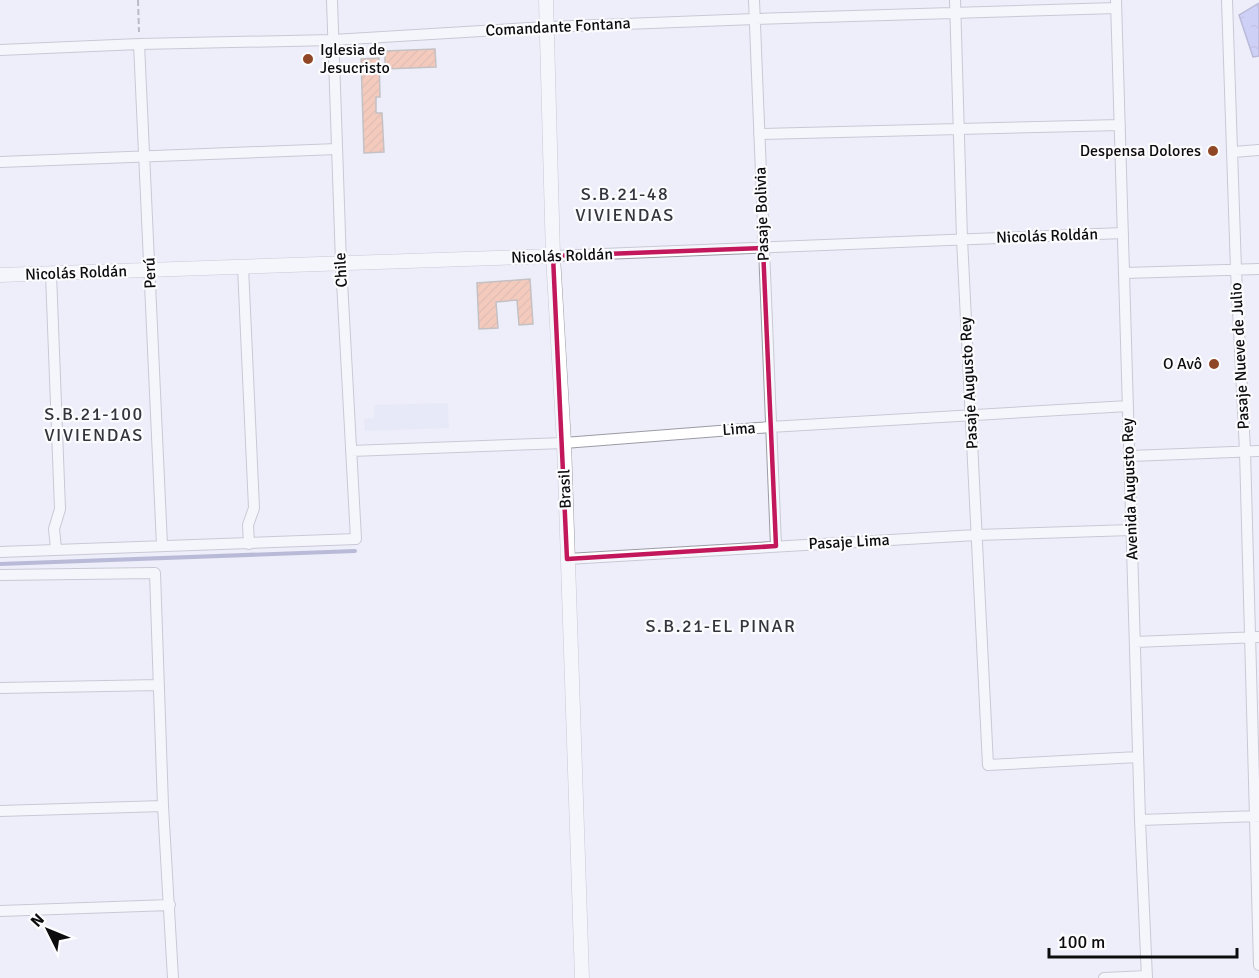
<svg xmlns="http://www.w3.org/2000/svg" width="1259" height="978" viewBox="0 0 1259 978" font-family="Signika,sans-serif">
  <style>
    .built { fill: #e2e3f6 }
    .water { fill: url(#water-ripples); stroke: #7b7bae; stroke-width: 1.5 }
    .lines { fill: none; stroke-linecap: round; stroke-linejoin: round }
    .stream { stroke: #7b7bae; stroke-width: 4 }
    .building { fill: url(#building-hatch); stroke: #938883; stroke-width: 1.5 }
    .minor-casing { stroke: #9b9ba6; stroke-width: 12 }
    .tertiary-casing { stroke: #9b9ba6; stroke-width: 15 }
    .path { stroke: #7c7c83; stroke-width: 2; stroke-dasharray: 6 3; stroke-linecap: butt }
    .minor { stroke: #fff; stroke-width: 10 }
    .tertiary { stroke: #fff; stroke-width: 14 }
    .marked { fill: none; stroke: #c2185b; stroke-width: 4.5; stroke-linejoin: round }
    .poi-dot { fill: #8f4725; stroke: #fcfcfe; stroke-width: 2 }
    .labels { text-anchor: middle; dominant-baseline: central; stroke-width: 4.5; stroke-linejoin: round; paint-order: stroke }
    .street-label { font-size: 16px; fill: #0c0c0f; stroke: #fcfcfe }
    .poi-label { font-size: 16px; fill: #0c0c0f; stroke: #fcfcfe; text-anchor: end }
    .neighbourhood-label { font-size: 18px; letter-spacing: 1.5px; fill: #33343c; stroke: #fcfcfe }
  </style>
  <defs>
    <pattern id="water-ripples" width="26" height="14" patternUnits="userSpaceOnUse" patternTransform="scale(1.5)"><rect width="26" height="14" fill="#aaaaf2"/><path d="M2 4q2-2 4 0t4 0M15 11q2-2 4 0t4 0" fill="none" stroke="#9191ce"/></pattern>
    <pattern id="building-hatch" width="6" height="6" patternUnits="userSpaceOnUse" patternTransform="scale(1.5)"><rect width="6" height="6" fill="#fd9e73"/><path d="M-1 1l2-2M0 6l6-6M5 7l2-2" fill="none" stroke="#d88762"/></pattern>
  </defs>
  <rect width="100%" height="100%" fill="#edeef9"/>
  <!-- built -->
  <path class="built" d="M448 403 449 428 365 431 364 419 374 418V405Z"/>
  <!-- water -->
  <path class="water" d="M1259 3V56L1253 57 1239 15Z"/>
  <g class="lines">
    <!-- stream -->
    <path class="stream" d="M0 564 355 551"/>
  </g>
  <!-- building -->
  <path class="building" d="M435 49 436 67 385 69V51Z
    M379 58 380 97H376V113H382L384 152 364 153 361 59Z
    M530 279 533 324 519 325 517 300 496 302 498 328 479 329 477 283Z"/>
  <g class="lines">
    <defs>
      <path id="minor" d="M754 0 776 546
        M955 0 962 239 988 765 1138 757
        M1116 0 1140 820 1147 978
        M1227 0 1236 270 1245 451 1259 965
        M139 44 162 545
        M0 50 139 44 333 40 547 27 755 19 1116 8
        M759 134 1120 125
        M1233 152 1259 150
        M0 162 337 149
        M553 256 1123 233
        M243 267 254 508 248 525 249 544
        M1125 273 1259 269
        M51 274 60 509 54 529 56 549
        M351 451 564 443 770 427 1128 406
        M1130 456 1259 451
        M0 552 356 539 341 263 332 0
        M567 559 976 535 1131 530
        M0 575 155 573 163 806 173 978
        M1135 642 1259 637
        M0 688 159 685
        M0 811 163 806
        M1140 820 1259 816
        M0 911 170 905
        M1104 978 1147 976"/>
      <path id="tertiary" d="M546 0 553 256 564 443 582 978
        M0 275 553 256"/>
    </defs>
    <!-- minor casing -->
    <use href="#minor" class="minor-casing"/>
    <!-- tertiary casing -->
    <use href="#tertiary" class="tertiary-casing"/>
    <!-- path -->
    <path class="path" d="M138 0 139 32"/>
    <!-- minor -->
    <use href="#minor" class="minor"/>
    <!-- tertiary -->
    <use href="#tertiary" class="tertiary"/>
  </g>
  <!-- marked area -->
  <path d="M0 0H1259V978H0ZM763 248 776 546 567 559 553 256Z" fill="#edeef9" fill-opacity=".55" fill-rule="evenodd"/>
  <path class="marked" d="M763 248 776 546 567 559 553 256Z"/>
  <!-- markers -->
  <g class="poi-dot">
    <circle cx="308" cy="59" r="6"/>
    <circle cx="1213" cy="151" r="6"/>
    <circle cx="1214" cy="364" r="6"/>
  </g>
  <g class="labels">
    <!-- street labels -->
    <g class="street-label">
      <text transform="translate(558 27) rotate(-3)">Comandante Fontana</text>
      <text transform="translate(762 214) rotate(-92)">Pasaje Bolivia</text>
      <text transform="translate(1047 236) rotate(-2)">Nicolás Roldán</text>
      <text transform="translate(562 256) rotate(-2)">Nicolás Roldán</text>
      <text transform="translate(341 270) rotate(-93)">Chile</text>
      <text transform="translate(76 273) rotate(-2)">Nicolás Roldán</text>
      <text transform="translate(150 273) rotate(-92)">Perú</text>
      <text transform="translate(1240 356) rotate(-93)">Pasaje Nueve de Julio</text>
      <text transform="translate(969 383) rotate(-93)">Pasaje Augusto Rey</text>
      <text transform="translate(739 429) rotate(-4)">Lima</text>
      <text transform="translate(565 489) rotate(-92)">Brasil</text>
      <text transform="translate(1130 489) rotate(-92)">Avenida Augusto Rey</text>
      <text transform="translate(849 542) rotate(-3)">Pasaje Lima</text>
    </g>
    <!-- poi labels -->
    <g class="poi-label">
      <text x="320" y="50" text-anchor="start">Iglesia de<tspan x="320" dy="18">Jesucristo</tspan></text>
      <text x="1201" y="151">Despensa Dolores</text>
      <text x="1202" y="364">O Avô</text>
    </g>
    <!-- neighbourhood labels -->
    <g class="neighbourhood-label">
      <text x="625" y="194">S.B.21-48<tspan x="625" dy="21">VIVIENDAS</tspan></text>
      <text x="94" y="414">S.B.21-100<tspan x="94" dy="21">VIVIENDAS</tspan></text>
      <text x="721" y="626">S.B.21-EL PINAR</text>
    </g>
  </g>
  <!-- north arrow -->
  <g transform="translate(48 930) rotate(313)" stroke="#fcfcfe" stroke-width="4.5" paint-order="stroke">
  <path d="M0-4.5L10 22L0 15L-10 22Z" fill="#0c0c0f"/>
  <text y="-9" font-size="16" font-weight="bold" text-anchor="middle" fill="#0c0c0f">N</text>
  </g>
  <!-- scale -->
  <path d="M1049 948v9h188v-9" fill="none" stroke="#0c0c0f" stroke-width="3"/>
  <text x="1058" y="948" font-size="18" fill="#0c0c0f" stroke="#fcfcfe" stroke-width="4.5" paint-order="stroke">100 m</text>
</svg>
